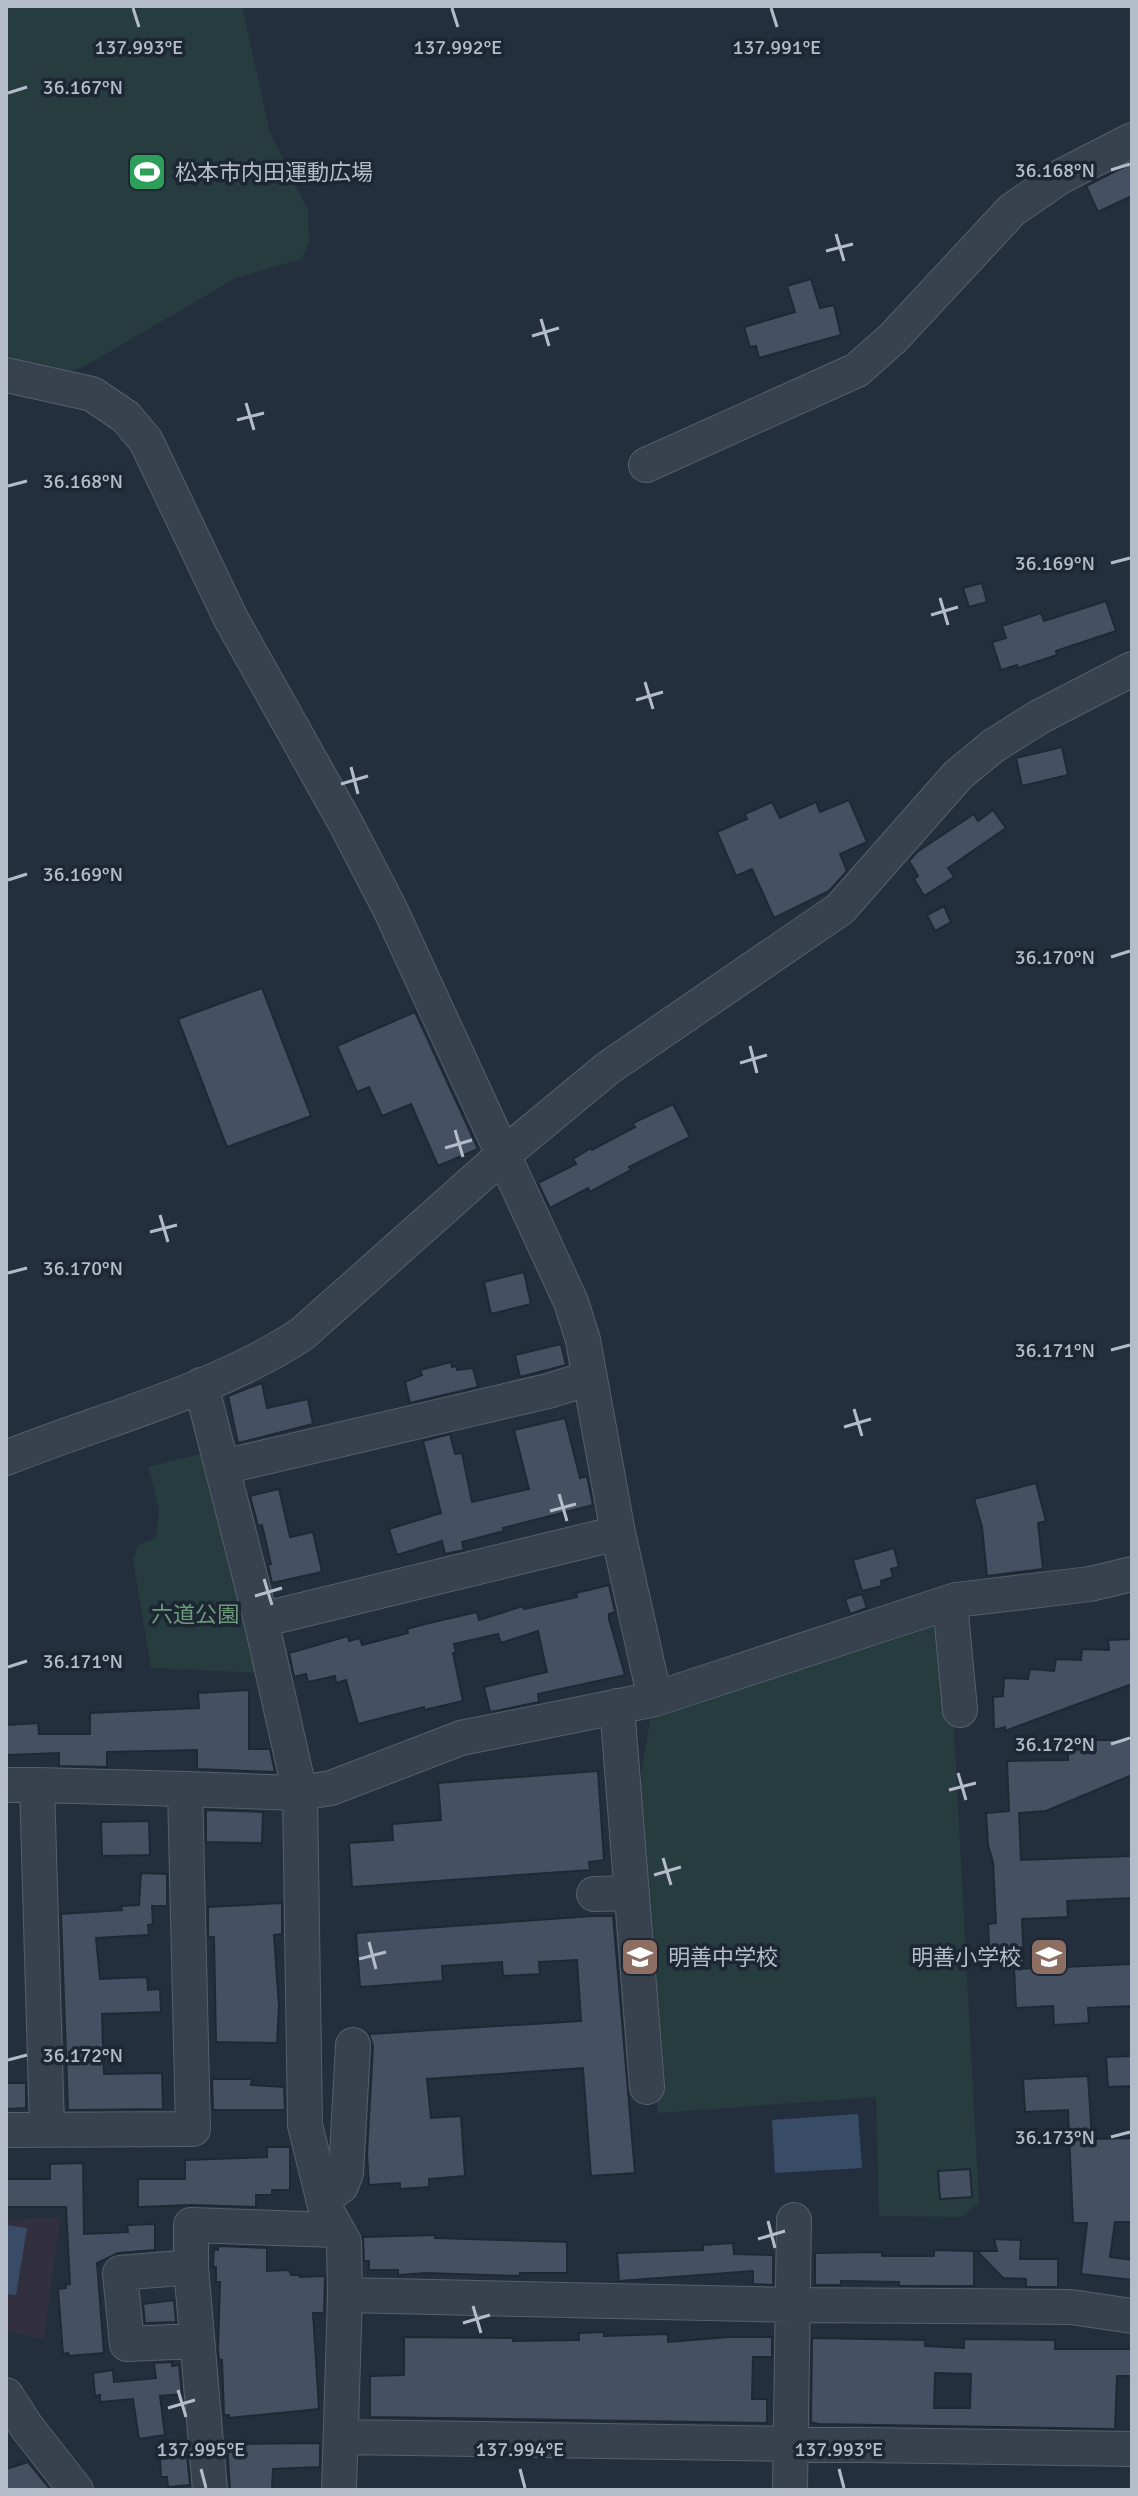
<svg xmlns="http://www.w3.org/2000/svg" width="1138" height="2496" viewBox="0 0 1138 2496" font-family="Signika,'Noto Sans JP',sans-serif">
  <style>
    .medical { fill: #32303f }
    .green { fill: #263c3f }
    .water { fill: #394c67 }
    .building { fill: #455162; stroke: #1f2835; stroke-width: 2; fill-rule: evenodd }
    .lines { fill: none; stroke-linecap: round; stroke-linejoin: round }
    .minor-casing { stroke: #565f6c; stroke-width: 36 }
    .minor { stroke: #38414e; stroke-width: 34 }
    .ticks { fill: none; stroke: #b4bcc9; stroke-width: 3 }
    .labels { text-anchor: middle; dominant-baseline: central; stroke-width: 7; stroke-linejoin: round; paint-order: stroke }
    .poi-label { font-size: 22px; fill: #b4bcc9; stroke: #1d2633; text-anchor: start }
    .park-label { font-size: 22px; fill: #6b9a76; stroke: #1d2633 }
    .ticks-label { font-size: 20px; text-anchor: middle; fill: #b4bcc9; stroke: #1d2633; stroke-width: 7; stroke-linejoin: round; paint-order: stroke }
  </style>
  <rect width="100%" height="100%" fill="#242f3e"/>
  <!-- medical -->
  <path class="medical" d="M60 2218 44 2339 6 2331V2219Z"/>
  <!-- green -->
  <path class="green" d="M6 6H242L270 133 308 210 309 241 302 259 236 278 85 366 63 374 6 365Z
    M208 1452 260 1673 151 1668 133 1560 138 1545 156 1538 159 1508 148 1467Z
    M940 1622 953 1712 979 2203 962 2217 879 2216 876 2097 658 2113 636 1807 650 1720Z"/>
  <!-- water -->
  <path class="water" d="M858 2114 862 2168 775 2173 772 2120Z
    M6 2225 27 2228 16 2295 6 2294Z"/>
  <!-- building -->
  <path class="building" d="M1132 163V196L1098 212 1086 186Z
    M811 279 820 308 834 305 841 335 759 358 756 346 750 347 744 327 795 312 787 286Z
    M982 583 987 602 969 607 963 588Z
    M1106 601 1116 631 1056 651 1057 655 1018 668 1017 665 1001 670 992 642 1006 638 1002 626 1041 613 1044 621Z
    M1062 747 1068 775 1022 786 1016 758Z
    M849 800 867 842 840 854 847 871 829 891 774 918 752 869 736 876 717 832 747 819 745 814 772 802 780 818 816 802 820 812Z
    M993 810 1006 828 948 868 954 877 924 896 914 879 918 876 909 861 917 852 974 814 978 821Z
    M944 906 951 922 935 931 927 915Z
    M262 988 311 1116 227 1147 178 1019Z
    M415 1012 478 1149 438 1166 411 1104 382 1116 369 1087 357 1092 337 1046Z
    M673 1104 690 1137 629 1167 631 1170 590 1192 588 1188 550 1208 538 1183 576 1164 573 1159 591 1148 592 1150 635 1127 633 1123Z
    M524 1272 531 1304 491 1314 484 1282Z
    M561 1344 566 1365 520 1377 515 1355Z
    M451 1362 452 1367 456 1366 457 1370 473 1368 478 1387 410 1403 405 1382 422 1375 420 1370Z
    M262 1383 267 1408 308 1399 313 1424 238 1443 228 1396Z
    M565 1418 580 1478 587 1476 593 1505 503 1528 504 1531 462 1542 464 1550 445 1554 442 1541 397 1555 389 1529 441 1513 423 1441 450 1434 455 1454 462 1453 472 1502 529 1489 514 1430Z
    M1036 1483 1046 1521 1038 1523 1043 1569 987 1576 982 1527 974 1499Z
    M279 1489 290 1537 313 1532 322 1572 272 1583 268 1565 271 1564 262 1525 258 1526 250 1496Z
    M894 1548 899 1567 891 1569 893 1577 881 1581 882 1586 862 1591 853 1560Z
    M609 1585 615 1612 609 1614V1619L625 1675 538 1694 539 1702 490 1712 484 1687 547 1672 538 1631 501 1643 498 1634 454 1644 456 1652 453 1653 463 1701 424 1710V1707L358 1724 346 1680 336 1683 335 1676 308 1682 306 1674 294 1677 289 1653 307 1648 348 1636 349 1641 360 1638 362 1645 408 1633 407 1629 425 1624 477 1612 479 1620 523 1606 524 1609 577 1597 576 1593Z
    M862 1594 867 1608 850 1614 845 1599Z
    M1132 1639V1684L1005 1731V1727L994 1730 993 1697 1003 1696 1004 1678 1028 1679 1030 1669 1054 1671 1056 1659 1081 1660 1082 1649 1109 1650 1108 1640Z
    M249 1690V1749H270L275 1772 197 1769V1750L107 1752V1767L59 1766V1753L6 1755V1725L38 1723 39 1734H90V1713L199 1708 198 1693Z
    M1094 1740H1132V1775L1046 1811 1019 1813 1021 1860 1132 1856V1898L1067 1901 1068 1917 1022 1919 1024 1962 990 1963 988 1924 996 1923 993 1862 988 1845 986 1813 1009 1811 1007 1761 1068 1760V1750L1094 1749Z
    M598 1771 604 1860 589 1862 590 1870 352 1887 349 1843 393 1840 392 1824 441 1820 438 1783Z
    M206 1810 263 1812 262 1843 206 1842Z
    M149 1821 150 1855 102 1856 101 1822Z
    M141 1873 167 1874V1906H152L153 1924 148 1925 149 1935 96 1938 100 1979 147 1977 148 1990 160 1989 161 2012 102 2014 104 2074 162 2073 163 2109 68 2110 61 1914 122 1910 121 1906 139 1905Z
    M282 1903V1934L274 1935 279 2007 277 2043 216 2042 214 1937H208V1907Z
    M593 1916H613L635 2173 591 2176 583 2068 427 2079 431 2118 461 2116 465 2176 429 2179V2187L400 2189V2183L369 2185 367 2154 373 2046 369 2034 581 2021 577 1960 539 1962 540 1974 503 1976 502 1962 442 1966 443 1981 360 1987 356 1933Z
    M1132 1964V2006L1088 2008 1089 2023 1054 2025 1053 2006 1016 2008 1014 1969Z
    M1132 2056V2086L1108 2087 1106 2057Z
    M1088 2076 1092 2139 1132 2138V2222H1115L1110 2257 1132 2260V2280L1081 2274 1087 2223H1073L1068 2110 1025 2112 1023 2079Z
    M212 2079H252L251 2085 284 2087 285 2110H213Z
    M6 2083H26V2108L6 2109Z
    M267 2147H290V2190H272V2195H256V2207L192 2205 138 2207V2179H185V2160L267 2157Z
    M83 2163 84 2234 128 2232 127 2225 155 2224V2250L118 2253 97 2263 104 2353 69 2356 68 2353 63 2354 58 2289 66 2288 65 2285 70 2284 66 2207H6L7 2179H50V2164Z
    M970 2169 972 2197 940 2199 938 2171Z
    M435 2235V2238L567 2242V2273H520V2276L427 2273 398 2275V2270H369V2261H364L363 2237Z
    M994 2239 1021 2240 1020 2259H1058V2287H1026V2279L1003 2278 977 2251H997Z
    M733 2243 734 2254 773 2255V2285L753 2284V2271L619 2281 617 2253 703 2250V2245Z
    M218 2246 267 2248V2271L289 2270 291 2275H300V2277L325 2276 324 2313H313L319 2409 229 2418V2415H224L222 2360H219L218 2349 220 2282H216V2267H213L214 2249 218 2250Z
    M934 2250 974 2251V2286H899V2282L841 2281V2285H815V2253L882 2252V2256H934Z
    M174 2300 176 2322 145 2323 143 2304Z
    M604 2332V2336L668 2334V2342L729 2337H772V2357H753L752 2399H767V2423L370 2417V2376L404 2375V2337L513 2338V2341L579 2340V2333Z
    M812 2338 925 2340V2346L964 2348V2339L1055 2340V2349H1132V2376H1117L1115 2429 818 2424 811 2422ZM935 2373 971 2374 970 2408H934Z
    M172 2362V2366L179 2365 182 2394 160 2396 165 2435 139 2439 133 2399 100 2402V2395L95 2396 93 2373 113 2370 114 2382 156 2378 154 2363Z
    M320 2443V2467L273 2469 272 2490H230L227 2444Z
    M187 2456 190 2485 168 2487 167 2477H161L160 2459Z
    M28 2462 51 2490H6V2469Z"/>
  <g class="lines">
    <defs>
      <path id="minor" d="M6 375 92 394 126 417 146 441 231 619 346 824 390 909 571 1302 583 1340 618 1533 655 1699
        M646 465 857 370 893 338 1012 210 1060 177 1132 140
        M201 1385 261 1620 300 1793 305 2125 326 2210 344 2242 345 2295 339 2490
        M6 1458C101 1420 218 1390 302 1334L502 1156 608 1068 840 909 958 775 993 746 1039 717 1132 669
        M223 1467 548 1391 590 1378
        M950 1602 960 1710
        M261 1620 618 1533
        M617 1706 647 2087
        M6 1785H37
        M185 1789 300 1793 331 1788 461 1738 655 1699 956 1600 1090 1584 1132 1574
        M594 1894 632 1893
        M6 2130 193 2129 185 1789 37 1785 47 2129
        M323 2199 341 2186 346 2173 353 2045
        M191 2267 120 2273 127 2344 196 2341
        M345 2295 793 2305 1071 2307 1132 2316
        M6 2395 26 2426 76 2490
        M341 2437 1132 2449
        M210 2490 191 2267V2225L336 2230
        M790 2490 794 2220"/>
    </defs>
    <!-- minor casing -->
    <use href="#minor" class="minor-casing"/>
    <!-- minor -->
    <use href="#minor" class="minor"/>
  </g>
  <!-- ticks -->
  <path class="ticks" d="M133 8 139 27M452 8 458 27M771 8 777 27M8 93 27 87M1111 170 1130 164M836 234 844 261M826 251 853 244M541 319 549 346M532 336 559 328M246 403 254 430M237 420 264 413M8 486 27 481M1111 563 1130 558M940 598 948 625M931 615 958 607M645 682 653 709M636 700 663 692M351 767 358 794M341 784 368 776M8 880 27 874M1111 957 1130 951M750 1046 757 1073M740 1063 767 1055M455 1130 463 1157M445 1148 472 1140M160 1215 168 1242M150 1232 177 1225M8 1273 27 1268M1111 1350 1130 1345M854 1409 862 1436M844 1427 871 1419M559 1494 567 1521M550 1511 576 1504M264 1579 272 1605M255 1596 282 1588M8 1667 27 1661M1111 1744 1130 1738M958 1773 966 1800M949 1790 976 1783M663 1858 671 1885M654 1875 681 1867M369 1942 376 1969M359 1959 386 1952M8 2060 27 2055M1111 2137 1130 2132M768 2221 775 2248M758 2239 785 2231M473 2306 481 2333M463 2323 490 2315M178 2390 186 2417M168 2408 195 2400M201 2469 206 2488M520 2469 525 2488M839 2469 844 2488"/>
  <!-- icons -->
  <defs>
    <symbol id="stadium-square" viewBox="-11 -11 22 22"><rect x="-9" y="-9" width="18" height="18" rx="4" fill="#2e9e5b" stroke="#1d2633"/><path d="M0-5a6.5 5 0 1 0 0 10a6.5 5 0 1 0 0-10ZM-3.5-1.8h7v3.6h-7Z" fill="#fff"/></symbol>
    <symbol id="school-square" viewBox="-11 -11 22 22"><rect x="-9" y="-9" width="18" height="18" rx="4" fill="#8d6e63" stroke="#1d2633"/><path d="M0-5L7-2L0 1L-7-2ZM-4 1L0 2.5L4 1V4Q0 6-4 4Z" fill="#fff"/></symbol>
  </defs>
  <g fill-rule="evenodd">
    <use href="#stadium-square" x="125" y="150" width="44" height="44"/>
    <use href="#school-square" x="618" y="1935" width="44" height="44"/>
    <use href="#school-square" x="1027" y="1935" width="44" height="44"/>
  </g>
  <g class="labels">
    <!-- poi labels -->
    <g class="poi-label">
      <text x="175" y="172">松本市内田運動広場</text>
      <text x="668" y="1957">明善中学校</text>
      <text x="1021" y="1957" text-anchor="end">明善小学校</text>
    </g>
    <!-- park labels -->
    <g class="park-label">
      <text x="195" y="1614">六道公園</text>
    </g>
  </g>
  <g class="ticks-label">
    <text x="139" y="54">137.993°E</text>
    <text x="458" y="54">137.992°E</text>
    <text x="777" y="54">137.991°E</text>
    <text x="83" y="94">36.167°N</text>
    <text x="1055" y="177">36.168°N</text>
    <text x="83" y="488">36.168°N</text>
    <text x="1055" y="570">36.169°N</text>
    <text x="83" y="881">36.169°N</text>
    <text x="1055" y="964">36.170°N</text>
    <text x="83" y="1275">36.170°N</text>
    <text x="1055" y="1357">36.171°N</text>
    <text x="83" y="1668">36.171°N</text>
    <text x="1055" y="1751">36.172°N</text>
    <text x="83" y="2062">36.172°N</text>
    <text x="1055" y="2144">36.173°N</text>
    <text x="201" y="2456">137.995°E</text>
    <text x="520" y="2456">137.994°E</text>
    <text x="839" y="2456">137.993°E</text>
  </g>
  <!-- border -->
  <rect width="1138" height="2496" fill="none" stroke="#b4bcc9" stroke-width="16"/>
</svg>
